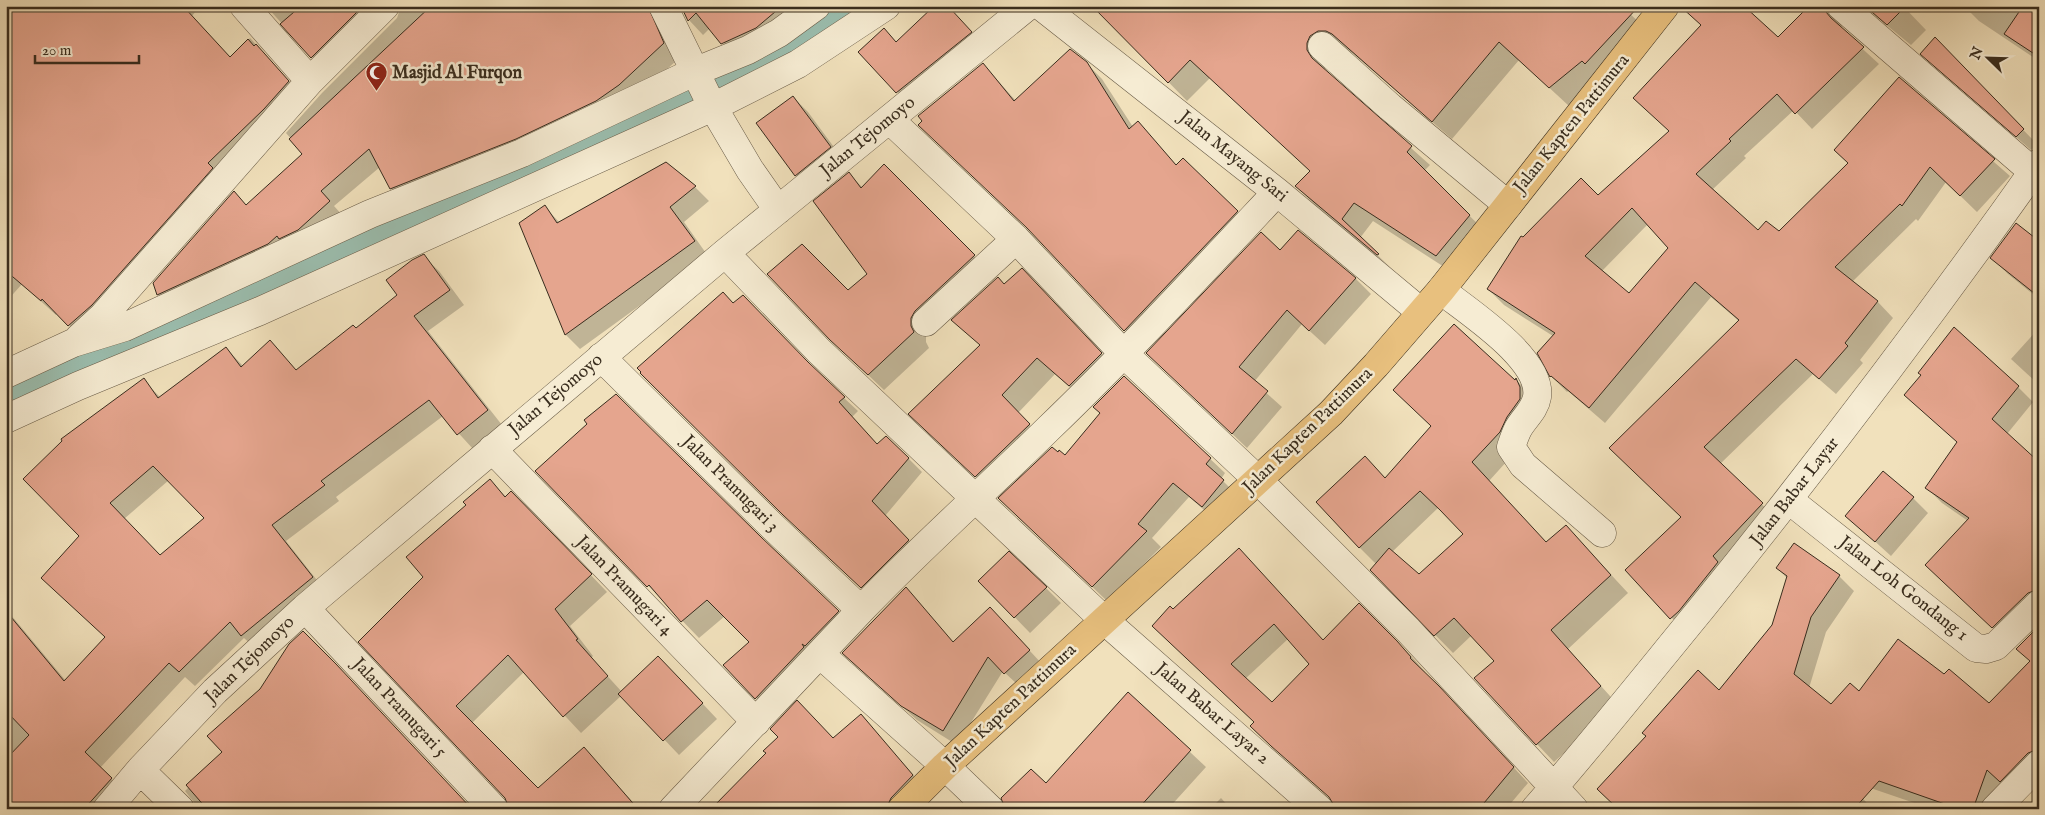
<svg xmlns="http://www.w3.org/2000/svg" width="2045" height="815" viewBox="0 0 2045 815" font-family="'IM FELL English',serif">
  <style>
    .shadow { fill: #0003; fill-rule: evenodd }
    .lines { fill: none; stroke-linecap: round; stroke-linejoin: round }
    .canal { stroke: #9bbeaf; stroke-width: 36 }
    .building { fill: #e5a58e; stroke: #392d1e; fill-rule: evenodd }
    .minor-casing { stroke: #675a46; stroke-width: 29 }
    .major-casing { stroke: #392d1e; stroke-width: 29 }
    .minor { stroke: #f6ecd3; stroke-width: 28 }
    .major { stroke: #e8c07e; stroke-width: 28 }
    .labels { text-anchor: middle; dominant-baseline: central; stroke-width: 5; stroke-linejoin: round; paint-order: stroke }
    .poi-label { font-size: 18px; font-weight: bold; fill: #392d1e; stroke: #f6ecd3; text-anchor: start }
    .street-label { font-size: 18px; fill: #392d1e; stroke: #f6ecd3 }
  </style>
  <rect width="100%" height="100%" fill="#f1e1bc"/>
  <filter id="stains"><feTurbulence type="fractalNoise" baseFrequency=".004" numOctaves="4"/><feColorMatrix values="0 0 0 0 .2 0 0 0 0 .09 0 0 0 0 .02 0 0 0 .5 -.17"/></filter>
  <radialGradient id="worn" r=".72"><stop offset=".6" stop-color="#630" stop-opacity="0"/><stop offset="1" stop-color="#630" stop-opacity=".3"/></radialGradient>
  <!-- shadow -->
  <path class="shadow" d="M6 6H200L192 16 230 58 250 38 303 96 84 340 57 313 56 315 22 284 6 302Z
    M266 6H394L326 72Z
    M401 6H672L678 59 634 100 406 203 391 188 380 167 334 206 344 217 173 309 158 294 247 206 304 154 286 133 322 93 397 18Z
    M682 6H826L737 58 710 28 703 35 689 20Z
    M1094 6H1622L1650 33 1602 78 1569 106 1519 60 1452 139 1352 53 1344 49 1325 62V71L1430 165 1424 171 1488 234 1455 274 1373 221 1360 238 1395 272 1315 205 1296 186 1311 172 1210 78 1187 101Z
    M1811 6H1903L1926 30 1911 45 1868 10 1861 6 1841 20 1842 30 1879 64 1812 129 1794 110 1744 156 1746 158 1712 190 1758 232 1779 233 1849 163 1899 79 2010 176 1977 212 1946 182 1918 221 1916 219 1852 282 1877 301 1893 318 1860 360 1863 363 1836 394 1813 374 1720 464 1778 520 1687 634 1627 570 1683 517 1740 322 1711 297 1605 423 1568 391 1567 392 1551 376 1539 353 1553 336 1504 305 1488 289 1523 239 1598 196 1778 39ZM1648 224 1669 248 1629 295 1602 271Z
    M1964 6H2039V61L1979 21Z
    M956 16 986 47 912 107 860 52 884 29 897 43Z
    M1935 39 2037 144 2031 150 1936 68Z
    M1086 63 1102 79 1133 127 1138 123 1177 166 1237 212 1253 228 1141 346 1035 235 983 64 1016 101Z
    M793 97 808 112 845 162 811 190 796 175Z
    M884 166 989 271 926 333V342L929 348 884 390 847 355 848 292 869 274 849 174 863 188Z
    M695 187 709 201 684 222 708 256 580 349 566 335 520 223 545 207 560 223Z
    M1298 232 1356 279 1371 294 1325 345 1302 324 1254 382 1282 407 1247 448 1163 368Z
    M2039 242V299L2008 274 1992 258Z
    M423 256 439 271 464 305 428 331 502 425 473 449 443 416 336 497 339 501 286 541 327 593 257 650 244 638 195 686 185 677 100 768 127 794 113 809H6V609L66 681 106 638 80 536 143 380 160 397 226 348 243 366 270 342 297 371 356 330 399 295ZM169 480 206 518 160 557 124 519Z
    M1004 286 1039 287 1118 371 1087 402 1055 374 1018 413 1047 442 993 493 927 431 981 346 953 320Z
    M734 304 813 369 844 398 858 411 852 417 878 445 908 458 922 472 885 516 922 554 875 601 798 529Z
    M2039 328V385L2011 359Z
    M6 347 21 371 6 381Z
    M1124 377 1225 473 1221 479 1238 496 1217 521 1189 497 1152 538 1161 547 1107 601 1015 513 1101 413Z
    M1516 380 1534 397 1517 450 1489 481 1547 544 1566 526 1628 593 1568 649 1618 705 1554 762 1537 744 1496 661 1472 635 1453 653 1372 570 1376 564 1359 547 1386 479ZM1438 508 1464 534 1419 576 1392 552Z
    M2018 387 2033 402 2007 434 2039 464V612L2008 642 1942 580 1968 521 1942 503 1927 488Z
    M537 471 760 538 855 629 773 715 725 665 751 642 725 616 699 638Z
    M490 481 506 497 528 509 607 592 570 626 593 656 591 658 622 692 673 672 717 719 679 755 622 695 581 733 524 672 472 723 538 790 584 748 639 809H510L506 798 360 642 425 577 468 506Z
    M1913 498 1928 513 1891 556 1847 516Z
    M1239 550 1323 641 1359 605 1412 657 1425 672 1424 674 1454 703 1528 783 1506 809H1337L1332 799 1255 722 1173 611ZM1288 639 1311 664 1272 704 1245 679Z
    M1777 568 1839 576 1854 591 1826 632 1809 688 1831 706 1860 693 1945 675 1989 705 2039 653V773L1994 809H1932L1847 780 1872 809H1619L1773 626 1787 578Z
    M980 581 1046 588 1061 603 1030 633Z
    M906 589 954 643 1004 623 1043 665 1020 687 1003 671 957 745 917 720 858 667Z
    M1128 694 1206 767 1168 809H1006L1046 785Z
    M861 716 929 793 913 809H712L834 740Z
    M189 787 471 809H196V805L185 791Z
    M1221 798 1231 809H1210Z"/>
  <g class="lines">
    <!-- canal -->
    <path class="canal" d="M6 399 784 60 853 6"/>
  </g>
  <!-- building -->
  <path class="building" d="M17 6H183L230 57 248 39 254 46 256 44 289 81 264 109 208 163 213 168 92 305 68 326 42 299 41 301 6 271V17Z
    M301 6H363L311 58 280 24Z
    M431 6H648L664 43 619 85 596 101 516 139 390 189 369 149 321 191 330 201 298 230 279 239 277 236 268 244 157 295 153 283 234 191 246 205 302 154 289 139Z
    M681 6H782L756 28 721 44 696 13 688 21Z
    M934 6H948L972 32 896 93 858 52 884 28 896 42Z
    M1092 6H1639L1585 64 1582 61 1549 88 1499 42 1432 122 1332 34 1326 31H1318L1310 36 1307 43V50L1312 58 1412 146 1407 152 1470 215 1436 256 1354 203 1342 219 1379 254 1377 255 1295 186 1310 171 1190 60 1168 83Z
    M1680 6H1744L1778 37 1809 6H1826V12L1831 18 1864 47 1795 114 1777 94 1729 139 1731 141 1696 174 1758 230 1766 221 1779 231 1848 163 1834 150 1899 77 1995 159 1960 196 1930 167 1902 206 1900 204 1835 267 1878 301 1845 343 1848 346 1819 379 1796 359 1704 447 1763 503 1713 556 1718 562 1679 611 1670 619 1625 570 1681 517 1609 448 1739 320 1695 282 1589 408 1551 376 1550 377 1537 353 1555 333 1487 289 1521 236 1523 237 1581 178 1598 195 1669 131 1633 98 1701 25ZM1632 208 1668 248 1629 293 1585 256Z
    M1865 6H1906L1887 25Z
    M2023 6H2039V57L2004 34Z
    M1935 37 2024 129 2016 137 1920 54Z
    M1070 49 1087 62 1129 129 1138 121 1176 165 1183 158 1238 211 1124 331 1027 228 918 125 922 121 918 116 983 63 1014 101Z
    M793 96 831 147 795 176 756 123Z
    M666 162 696 186 670 207 695 241 565 335 519 223 545 205 557 223Z
    M884 164 975 255 915 311 911 318V326L914 332 868 375 830 340 767 274 802 244 848 290 867 274 813 201 849 172 861 188Z
    M2016 223 2039 241V297L1990 258Z
    M1298 230 1356 278 1309 331 1287 310 1239 367 1268 391 1232 434 1146 353 1261 232 1280 250Z
    M424 254 450 290 414 316 488 410 457 435 429 400 321 481 325 485 272 525 313 577 241 636 230 622 179 672 169 663 85 752 112 778 84 809H6V759L29 735 6 711V611L64 681 105 637 41 578 79 536 23 479 62 441 61 439 144 378 158 398 226 347 241 367 270 340 296 370 353 325 356 328 397 295 386 280 412 260ZM153 466 204 518 160 555 110 503Z
    M1022 268 1102 353 1069 386 1037 358 1002 395 1030 424 975 477 908 414 980 345 951 320 998 277 1004 284Z
    M723 292 733 303 743 295 808 362 845 397 839 402 877 444 886 436 909 458 872 501 909 540 861 588 783 515 640 373 641 372 637 368Z
    M1454 324 1515 380 1516 378 1520 387V399L1507 417 1500 432 1472 462 1546 542 1566 525 1611 575 1551 630 1601 686 1536 745 1474 678 1494 661 1454 618 1434 636 1370 570 1389 548 1419 574 1463 534 1440 510 1420 491 1359 548 1316 502 1365 456 1385 478 1431 426 1393 390Z
    M1954 327 2019 386 1992 419 2039 462V589L2028 593 1992 628 1925 565 1969 518 1925 488 1957 442 1904 395 1921 375 1918 373Z
    M1124 376 1211 458 1206 464 1224 480 1202 507 1173 483 1138 524 1147 531 1092 587 998 498 1052 447 1058 452 1059 450 1065 455 1100 413 1093 407Z
    M616 394 761 537 839 611 805 646 802 644 804 647 755 699 723 665 749 642 707 600 681 622 649 585 647 587 535 471 587 424 584 420Z
    M1883 471 1914 497 1875 542 1845 516Z
    M490 479 505 497 511 491 592 574 555 609 578 639 576 640 608 676 563 717 508 655 456 706 538 788 584 747 638 809H509L505 798 358 642 423 577 406 557 466 505 463 502Z
    M1794 543 1840 575 1811 617 1794 674 1831 704 1850 683 1859 691 1898 639 1944 674 1949 669 1989 703 2030 661 2016 649 2039 626V749L2028 753 2000 782 1987 770 1973 809H1959L1879 781 1854 809H1618L1597 789 1646 736 1642 733 1698 670 1719 690 1772 625 1787 576 1776 568Z
    M1239 548 1323 640 1359 603 1397 641 1411 657 1410 658 1439 686 1514 767 1479 809H1336L1329 797 1271 746 1250 726 1254 722 1152 626 1170 606 1173 609ZM1274 624 1309 664 1272 702 1231 664Z
    M1009 551 1047 587 1014 618 978 581Z
    M906 587 953 642 990 607 1030 650 1004 674 988 657 943 731 901 706 842 653Z
    M303 631 336 664 472 809H207L186 785 222 752 207 736 260 689 289 644Z
    M658 656 703 703 663 741 618 694Z
    M1128 692 1191 750 1138 809H1005L1001 798 1031 769 1046 783Z
    M797 700 833 738 861 714 913 775 891 798 886 809H711L766 753 763 751 778 737 770 729Z"/>
  <g class="lines">
    <defs>
      <path id="minor" d="M244 6 310 81
        M663 6 710 102 750 170 778 210
        M1041 6 1277 192 1421 312
        M1841 6 2039 177
        M1322 46 1390 107 1508 205
        M890 120 1016 239 1123 353 1259 481 1408 630 1574 809
        M725 253 819 351 1104 620 1319 809
        M1441 290C1467 311 1543 359 1537 397 1535 410 1524 418 1518 429 1515 435 1513 441 1511 447L1523 465 1602 533
        M926 322 1016 239
        M79 338 103 316 310 81 385 6
        M601 357 772 526 861 610
        M6 374 73 343 125 327 370 214 522 153 694 72 748 50 779 33 816 6
        M6 419 78 386 260 311 713 107 798 64 886 6
        M492 449 756 722
        M1789 500 1976 648 1986 649 1996 646 2039 604
        M305 608 494 809
        M821 655 945 766 990 809
        M140 770 180 809
        M107 809 140 770 215 691 305 608 725 253 1028 6
        M673 809C736 743 798 676 861 610 921 547 986 490 1048 429 1127 353 1202 272 1277 192
        M1535 809C1592 744 1646 676 1701 609 1818 464 1931 316 2039 163
        M1995 809 2039 764"/>
      <path id="major" d="M902 809 945 766 1331 413 1376 365 1441 290 1665 6"/>
    </defs>
    <!-- minor casing -->
    <use href="#minor" class="minor-casing"/>
    <!-- major casing -->
    <use href="#major" class="major-casing"/>
    <!-- minor -->
    <use href="#minor" class="minor"/>
    <!-- major -->
    <use href="#major" class="major"/>
  </g>
  <!-- icons -->
  <defs>
    <symbol id="mosque-pin" viewBox="-11 -11 22 30"><path d="M0 17L-7.5 6A9.5 9.5 0 1 1 7.5 6Z" fill="#8f2418" stroke="#f6ecd3"/><path d="M3.5-4.9A6 6 0 1 0 3.5 4.9A5 5 0 1 1 3.5-4.9Z" fill="#fff"/></symbol>
  </defs>
  <g fill-rule="evenodd">
    <use href="#mosque-pin" x="364" y="60" width="25" height="34"/>
  </g>
  <g class="labels">
    <!-- poi labels -->
    <g class="poi-label">
      <text x="392" y="73">Masjid Al Furqon</text>
    </g>
    <!-- street labels -->
    <g class="street-label">
      <text transform="translate(1572 124) rotate(-51)">Jalan Kapten Pattimura</text>
      <text transform="translate(868 137) rotate(-39)">Jalan Tejomoyo</text>
      <text transform="translate(1233 157) rotate(39)">Jalan Mayang Sari</text>
      <text transform="translate(556 395) rotate(-40)">Jalan Tejomoyo</text>
      <text transform="translate(1308 431) rotate(-44)">Jalan Kapten Pattimura</text>
      <text transform="translate(730 484) rotate(45)">Jalan Pramugari 3</text>
      <text transform="translate(1795 492) rotate(-52)">Jalan Babar Layar</text>
      <text transform="translate(624 586) rotate(46)">Jalan Pramugari 4</text>
      <text transform="translate(1903 589) rotate(38)">Jalan Loh Gondang 1</text>
      <text transform="translate(250 660) rotate(-44)">Jalan Tejomoyo</text>
      <text transform="translate(1011 706) rotate(-43)">Jalan Kapten Pattimura</text>
      <text transform="translate(399 708) rotate(47)">Jalan Pramugari 5</text>
      <text transform="translate(1212 714) rotate(41)">Jalan Babar Layar 2</text>
    </g>
  </g>
  <!-- margin -->
  <rect width="2045" height="815" fill="none" stroke="#f1e1bc" stroke-width="25"/>
  <rect x="8" y="8" width="2030" height="800" fill="none" stroke="#392d1e" stroke-width="2.5"/>
  <rect x="12" y="12" width="2020" height="790" fill="none" stroke="#392d1e"/>
  <!-- north arrow -->
  <g transform="translate(1988 58) rotate(293)" stroke="#f6ecd3" stroke-width="4" paint-order="stroke">
  <path d="M0-4L9 19L0 12L-9 19Z" fill="#392d1e"/>
  <text y="-8" font-size="14" font-weight="bold" text-anchor="middle" fill="#392d1e">N</text>
  </g>
  <!-- scale -->
  <path d="M35 55v8h104v-8" fill="none" stroke="#392d1e" stroke-width="2.5"/>
  <text x="42" y="55" font-size="15" fill="#392d1e" stroke="#f6ecd3" stroke-width="4" paint-order="stroke">20 m</text>
  <rect width="100%" height="100%" filter="url(#stains)"/>
  <rect width="100%" height="100%" fill="url(#worn)"/>
</svg>
